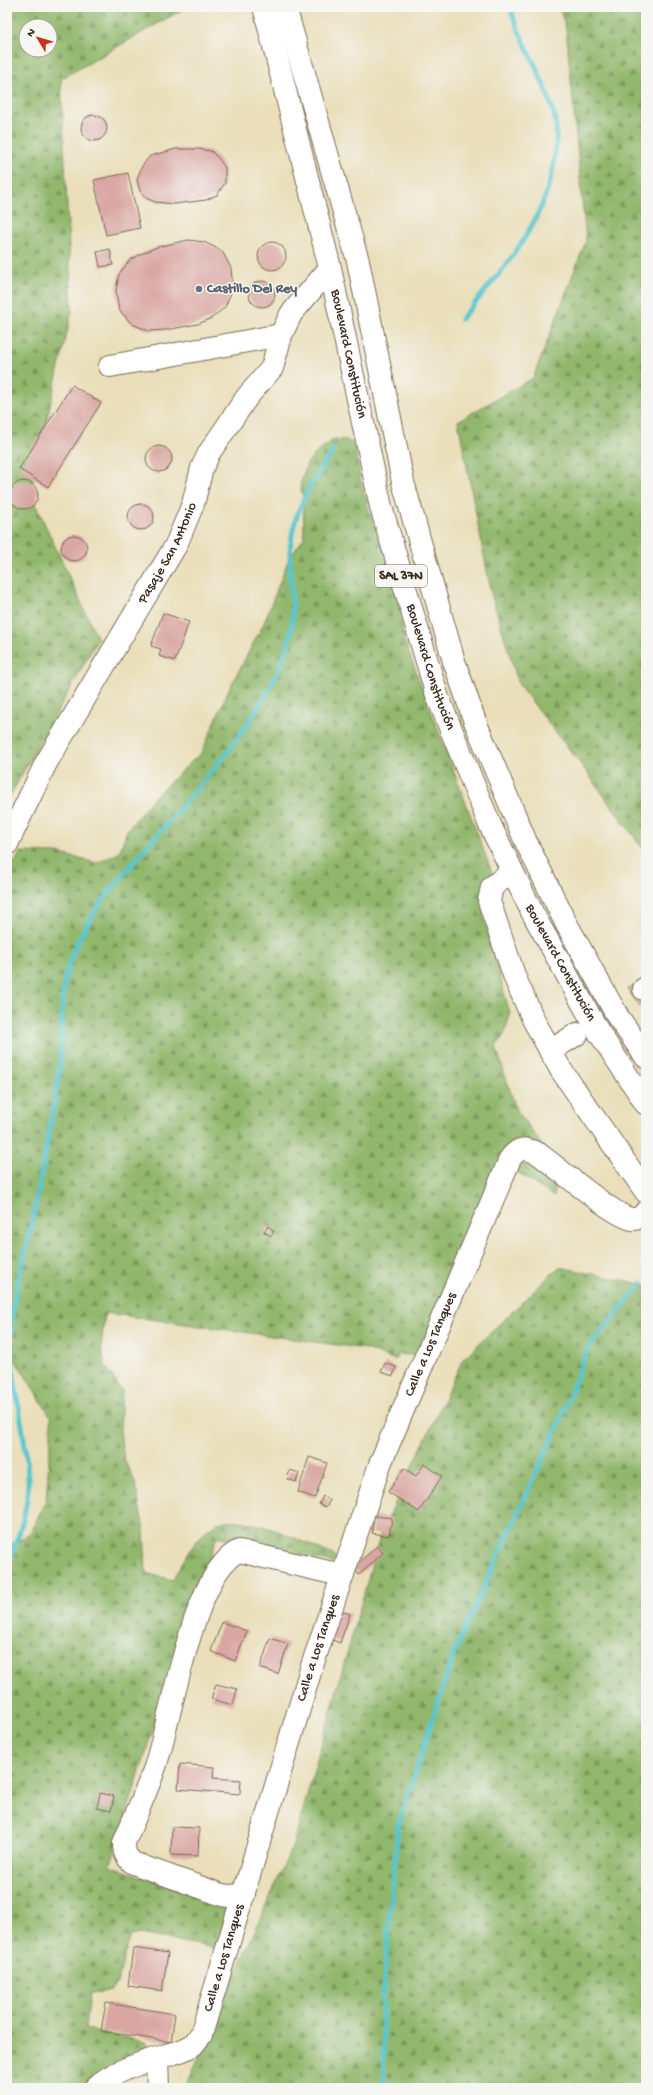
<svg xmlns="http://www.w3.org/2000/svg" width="653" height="2095" viewBox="0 0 653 2095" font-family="'Gochi Hand',sans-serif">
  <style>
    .forest { fill: url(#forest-firs); stroke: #667045; fill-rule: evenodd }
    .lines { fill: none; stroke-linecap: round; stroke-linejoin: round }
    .stream { stroke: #59c6cd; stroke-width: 5 }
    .building { fill: #d9a6a1 }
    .minor-tunnel { stroke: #c7bb9b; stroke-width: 22; stroke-dasharray: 22 11; stroke-linecap: butt }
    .minor-casing { stroke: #786955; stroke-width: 24 }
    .highway-casing { stroke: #786955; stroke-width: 24 }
    .minor { stroke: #fff; stroke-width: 22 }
    .highway { stroke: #fff; stroke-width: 22 }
    .worship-dot { fill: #6b7280; stroke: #f6f6f2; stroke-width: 1.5 }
    .labels { text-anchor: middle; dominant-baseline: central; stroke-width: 3; stroke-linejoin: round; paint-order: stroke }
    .shield { fill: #f6f6f2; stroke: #73675e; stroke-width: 1 }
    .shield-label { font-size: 13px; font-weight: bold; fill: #3b2a1e }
    .worship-label { font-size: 14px; font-weight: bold; fill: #5b616d; stroke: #f6f6f2; text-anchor: start }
    .street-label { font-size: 14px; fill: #3b2a1e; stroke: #f6f6f2 }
  </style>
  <defs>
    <pattern id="forest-firs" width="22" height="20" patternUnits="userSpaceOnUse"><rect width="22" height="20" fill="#91b76c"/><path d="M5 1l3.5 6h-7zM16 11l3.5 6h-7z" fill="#789558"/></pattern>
  </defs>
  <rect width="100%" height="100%" fill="#f6f6f2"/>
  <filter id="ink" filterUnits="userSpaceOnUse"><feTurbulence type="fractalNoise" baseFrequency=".025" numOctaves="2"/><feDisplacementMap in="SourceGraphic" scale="8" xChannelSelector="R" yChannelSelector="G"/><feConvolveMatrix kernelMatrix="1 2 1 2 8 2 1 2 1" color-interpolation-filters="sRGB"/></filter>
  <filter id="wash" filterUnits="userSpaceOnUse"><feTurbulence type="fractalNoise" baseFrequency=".012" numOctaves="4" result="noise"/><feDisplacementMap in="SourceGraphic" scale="16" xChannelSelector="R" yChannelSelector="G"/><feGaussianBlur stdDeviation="0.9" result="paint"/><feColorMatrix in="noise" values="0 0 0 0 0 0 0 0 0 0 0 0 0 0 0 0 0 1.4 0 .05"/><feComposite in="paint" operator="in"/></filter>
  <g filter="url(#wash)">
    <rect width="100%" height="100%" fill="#eadfba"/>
    <!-- forest -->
    <path class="forest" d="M7 7H187L61 79 72 311 30 492 98 639 7 801ZM26 26H50V50H26Z
      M559 7H646V853L583 767 519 685 492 597 458 421 533 378 586 241 566 29Z
      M333 439 346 440 354 444 361 482 375 529 385 519 404 640 499 891 483 915 510 1014 505 1033 496 1047 516 1109 556 1165 554 1197 502 1162 419 1356 399 1354 395 1360 366 1349 105 1313 101 1347 105 1366 122 1391 120 1430 124 1460 135 1482 144 1530 146 1573 173 1580C182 1562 195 1539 212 1526 238 1507 307 1544 333 1555L338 1564 217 1536 174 1663 110 1866 228 1906 231 1910 220 1949 140 1934 130 1936 117 1983 111 1991 90 1993 86 2029 145 2042 151 2046 150 2051 97 2076 80 2088H7V1540L13 1544 30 1534 46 1500 51 1433V1417L7 1347V1145L12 1133 7 1132V875L21 852 57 853 96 863 119 853 127 830 156 795 202 752 228 691 264 623 289 558 304 538 303 497 300 485 307 464 315 454Z
      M559 1267 646 1285V2088H185L293 1845 381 1533 463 1359Z"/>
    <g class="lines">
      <!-- stream -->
      <path class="stream" d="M461 319C503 270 549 220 555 153 557 139 557 124 553 111 543 75 521 43 510 7
        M7 1568C17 1540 29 1510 28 1480 27 1429 9 1380 11 1329 12 1295 24 1261 31 1228 41 1176 51 1124 59 1072 64 1037 58 997 69 963 84 917 119 880 150 843 196 790 246 737 277 673 285 657 291 639 292 621 294 595 287 569 291 542 295 506 314 478 334 450
        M384 2088 382 2002 398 1826 454 1653 559 1423 588 1348 642 1283"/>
    </g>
    <g id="blocks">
      <!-- building -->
      <path class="building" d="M81 128a13 13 0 1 1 26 0a13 13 0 1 1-26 0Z
        M176 149H198L211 151 219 159 225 168V183L217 195 206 200 175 204 155 202 146 198 140 191 137 179 142 166 150 156Z
        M128 173 140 228 106 235 94 180Z
        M188 240 204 242 222 251 231 268 233 288 225 307 212 318 198 324 166 330 149 331 132 324 119 310 116 291 119 274 130 260 143 253 157 247Z
        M258 256a14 14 0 1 1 28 0a14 14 0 1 1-28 0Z
        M110 249 113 265 100 267 97 252Z
        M249 294a13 13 0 1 1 26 0a13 13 0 1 1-26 0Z
        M72 385 101 403 48 487 19 469Z
        M146 459a13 13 0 1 1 26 0a13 13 0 1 1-26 0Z
        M10 495a14 14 0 1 1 28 0a14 14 0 1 1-28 0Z
        M128 517a13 13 0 1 1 26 0a13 13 0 1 1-26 0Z
        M61 548a13 13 0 1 1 26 0a13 13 0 1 1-26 0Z
        M163 613 189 622 175 661 159 656 161 649 151 646Z
        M268 1226 274 1231 271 1236 264 1232Z
        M385 1363 396 1367 393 1376 381 1372Z
        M309 1457 327 1463 315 1498 298 1492Z
        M424 1464 442 1476 419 1512 388 1492 404 1468 416 1476Z
        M290 1470 299 1473 296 1482 287 1479Z
        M323 1496 330 1500 326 1507 319 1504Z
        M374 1516 392 1518 389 1536 372 1533Z
        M377 1546 383 1553 359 1575 354 1567Z
        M335 1609 350 1614 340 1643 325 1637Z
        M222 1622 247 1631 235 1661 211 1651Z
        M270 1638 288 1644 278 1674 260 1668Z
        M216 1684 237 1689 233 1705 211 1699Z
        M180 1764 214 1767 213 1778 241 1780 240 1794 178 1789Z
        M100 1793 114 1796 111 1811 97 1808Z
        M172 1827 199 1828 198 1856 171 1855Z
        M133 1948 168 1953 162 1991 128 1986Z
        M106 2003 175 2014 171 2042 101 2031Z"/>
    </g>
  </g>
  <g filter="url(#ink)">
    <use href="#blocks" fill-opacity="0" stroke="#786955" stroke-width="1"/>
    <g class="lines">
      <!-- minor-tunnel -->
      <path class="minor-tunnel" d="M578 1033 644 989"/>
      <defs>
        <g id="minor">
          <path d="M110 366 281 335"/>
          <path id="s1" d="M7 844 46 763 176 545 193 504 202 468 209 453 247 397 272 368 281 335 291 314 330 268"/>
          <path d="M512 871 492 887 489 901 515 978 534 1021 561 1070 646 1192"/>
          <path d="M644 989 646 988"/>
          <path d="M550 1051 577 1034"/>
          <path d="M244 1895 229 1896 222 1895 133 1863C126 1857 124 1853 124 1843 134 1818 146 1793 155 1767 171 1720 193 1571 239 1551L328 1572 343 1574"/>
          <path d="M157 2059 158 2088"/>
          <path id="s2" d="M95 2088C115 2068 156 2059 183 2050L193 2045 201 2035 311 1669 380 1464 510 1159C519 1146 526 1148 539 1154 555 1166 618 1219 633 1219 639 1219 642 1216 646 1212"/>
        </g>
        <g id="highway">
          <path id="s3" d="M264 7 330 268 381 507 437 695 490 825 532 912 598 1031 646 1104"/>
          <path d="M285 7 358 261 403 482 453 658 474 719 526 842 566 923 618 1017 646 1057"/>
        </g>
      </defs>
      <!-- minor casing -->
      <use href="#minor" class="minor-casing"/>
      <!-- highway casing -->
      <use href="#highway" class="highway-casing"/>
      <!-- minor -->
      <use href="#minor" class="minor"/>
      <!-- highway -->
      <use href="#highway" class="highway"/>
    </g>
  </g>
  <!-- markers -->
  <circle class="worship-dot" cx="199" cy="289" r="4"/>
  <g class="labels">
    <!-- shield labels -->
    <rect class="shield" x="375" y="565" width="52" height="22" rx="3"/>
    <g class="shield-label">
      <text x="401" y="576">SAL 37N</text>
    </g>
    <!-- worship labels -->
    <g class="worship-label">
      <text x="207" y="289">Castillo Del Rey</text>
    </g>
    <!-- street labels -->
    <g class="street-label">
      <text stroke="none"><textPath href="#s3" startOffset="357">Boulevard Constitución</textPath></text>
      <text stroke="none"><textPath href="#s1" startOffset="333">Pasaje San Antonio</textPath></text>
      <text stroke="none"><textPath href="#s3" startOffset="681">Boulevard Constitución</textPath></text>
      <text stroke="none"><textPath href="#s3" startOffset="1005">Boulevard Constitución</textPath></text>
      <text stroke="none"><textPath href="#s2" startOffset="849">Calle a Los Tanques</textPath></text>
      <text stroke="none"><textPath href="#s2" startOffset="525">Calle a Los Tanques</textPath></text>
      <text stroke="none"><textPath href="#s2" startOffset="201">Calle a Los Tanques</textPath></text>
    </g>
  </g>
  <!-- margin -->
  <rect width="653" height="2095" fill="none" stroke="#f6f6f2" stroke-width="24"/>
  <!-- north arrow -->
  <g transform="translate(38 38) rotate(308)"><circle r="19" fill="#f6f6f2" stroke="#aba49d"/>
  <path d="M0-3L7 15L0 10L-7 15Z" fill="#c8321e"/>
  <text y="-6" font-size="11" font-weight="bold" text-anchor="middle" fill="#3b2a1e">N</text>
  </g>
</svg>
